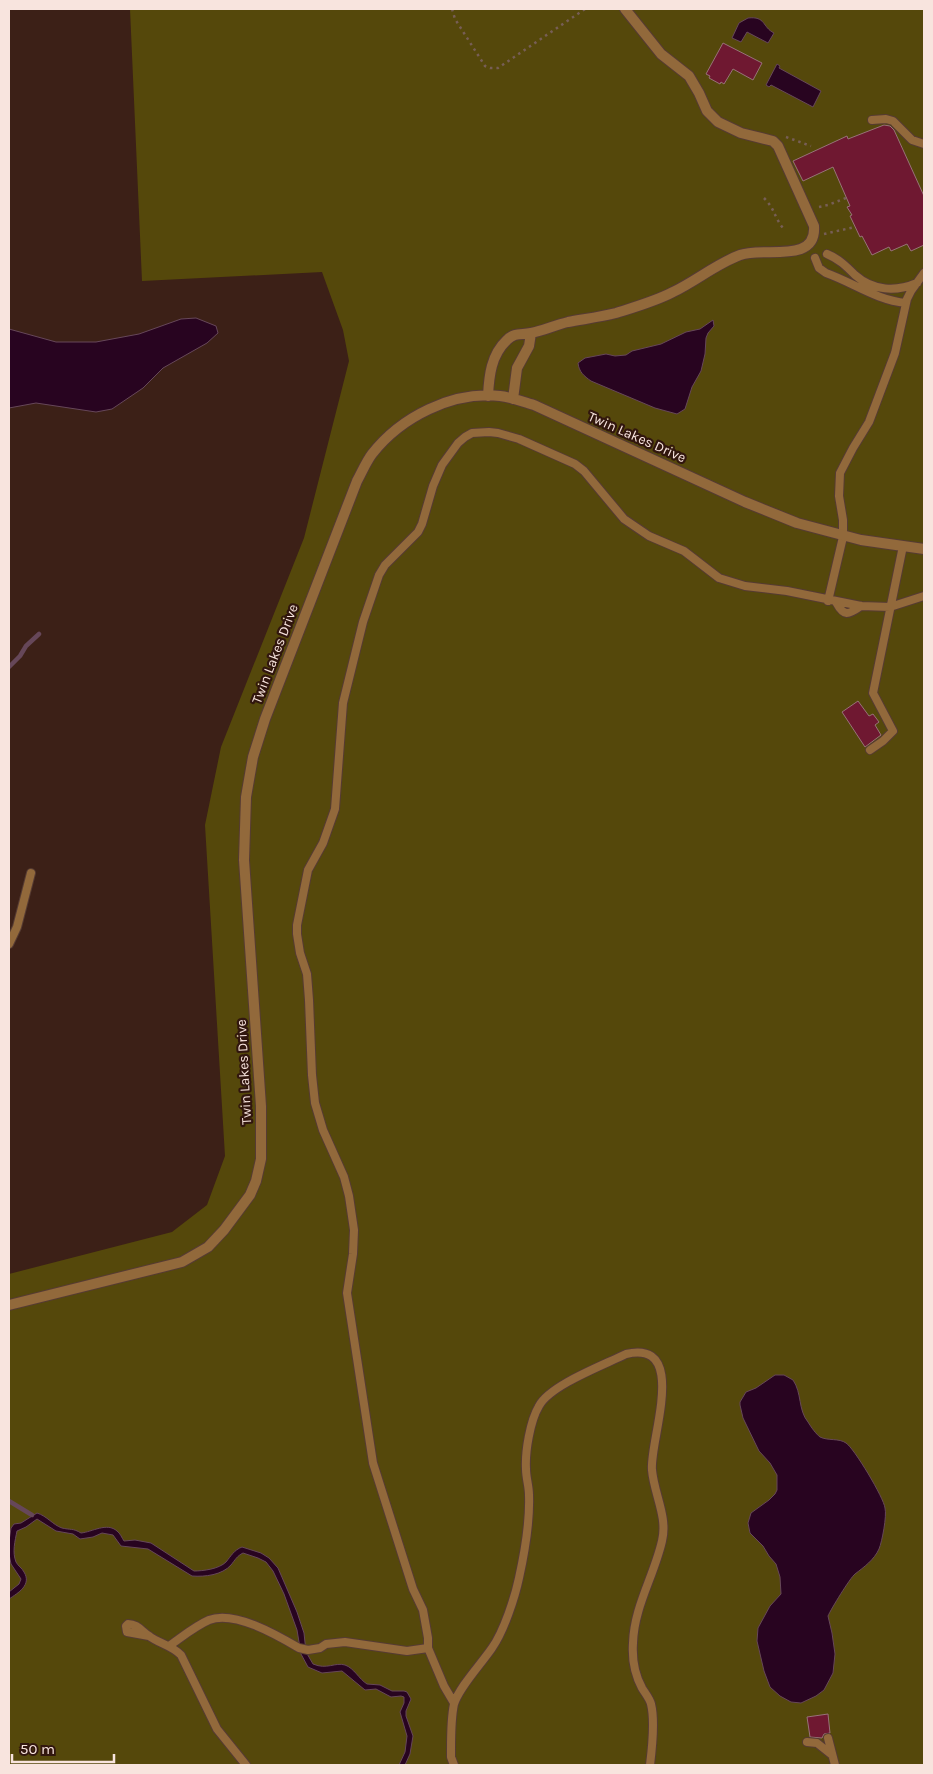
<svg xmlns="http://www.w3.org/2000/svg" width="933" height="1774" viewBox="0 0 933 1774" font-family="Karla,sans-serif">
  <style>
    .green { fill: #55480b }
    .water { fill: #280420; stroke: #664759 }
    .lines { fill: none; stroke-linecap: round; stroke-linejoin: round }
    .stream { stroke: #664759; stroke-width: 4.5 }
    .building { fill: #6f1831; stroke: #977278 }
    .service-casing { stroke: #563b33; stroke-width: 10 }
    .minor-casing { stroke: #563b33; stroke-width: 12 }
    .path { stroke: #775e56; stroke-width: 2.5; stroke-dasharray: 2.5 4; stroke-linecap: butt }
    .service { stroke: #92693b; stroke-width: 8 }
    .minor { stroke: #92693b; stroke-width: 10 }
    .labels { text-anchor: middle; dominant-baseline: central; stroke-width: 4.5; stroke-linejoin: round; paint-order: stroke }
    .street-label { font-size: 14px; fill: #f8e4de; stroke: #31160e }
  </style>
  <rect width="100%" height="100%" fill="#3c2017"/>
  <!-- green -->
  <path class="green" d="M130 9H924V1765H9V1274L172 1232 207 1205 225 1156 205 825 221 747 304 538 349 361 343 330 322 272 142 281Z"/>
  <!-- water -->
  <path class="water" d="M748 18C766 16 762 27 774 33L768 43 747 32 741 42 732 38 739 23Z
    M777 64 780 66 779 68 821 91 813 107 771 85 769 87 766 85Z
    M196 318 216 326 218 333 207 343 163 368 143 388 112 409 96 412 36 403 9 408V329L56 342H96L139 334 181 319Z
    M713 320 714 326 708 333 706 338 705 354 701 371 692 387 685 409 677 414 655 408 591 381C584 376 579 372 578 363L585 358 606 354 615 356 626 355 632 351 661 344 686 332 700 329Z
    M775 1375H784L793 1380C802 1393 798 1410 808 1422 811 1427 816 1434 820 1437 828 1441 839 1438 846 1443 854 1448 884 1498 885 1508 887 1516 882 1542 879 1549 874 1560 864 1567 855 1574 850 1578 831 1609 828 1616L832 1633 835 1654 833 1673 824 1690 816 1696 801 1703 791 1702 780 1696 770 1687 764 1671 757 1641 758 1628 770 1606 781 1594 780 1577 776 1564 769 1556 763 1546 750 1533 748 1523 751 1513 769 1500 775 1494 777 1490V1475L770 1463 759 1451 743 1418 740 1405V1402L746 1392 756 1388Z
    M37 1513C47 1516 53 1525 62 1528 70 1530 73 1528 81 1533 92 1532 107 1522 117 1531 120 1533 122 1538 124 1541L135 1540 151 1543 194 1571C203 1571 219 1569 226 1562 231 1556 234 1550 242 1547L261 1553 269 1558 278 1568 297 1612 304 1633 306 1652 313 1664C327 1670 335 1662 345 1665 354 1668 359 1679 367 1684L380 1685 392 1691H404L407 1692 411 1699 406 1711V1716L413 1736 410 1754 405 1765H399L405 1752 407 1736 400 1712 404 1703V1697L401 1696 391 1697 376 1689 365 1690 342 1671 322 1673 308 1667 301 1654 297 1630 284 1594 273 1571 266 1562 258 1558 243 1553C237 1556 235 1560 231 1565 222 1575 205 1577 192 1576L148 1549 121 1546 113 1535 102 1533 93 1537 80 1539 73 1534 56 1531 37 1519 26 1527 17 1531C15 1541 12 1552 16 1562 18 1566 22 1568 24 1572 32 1585 18 1593 9 1599V1592L19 1584 21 1579 11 1564 9 1554V1541L11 1528 14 1524 21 1523Z"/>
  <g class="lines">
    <!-- stream -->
    <path class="stream" d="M9 667 20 656 26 646 39 634
      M9 1501 32 1515"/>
  </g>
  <!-- building -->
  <path class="building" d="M723 43 762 63 753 80 733 69 724 84 721 82 720 84 709 78 710 76 706 74Z
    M884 125 890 126 894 130 924 196V245L911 251 907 244 891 251 889 247 872 255 862 236 860 237 850 216 852 215 847 207 850 206 833 167 803 181 793 161 847 136 848 139Z
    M858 701 869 716 873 714 879 722 875 725 881 735 865 747 842 712Z
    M828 1714 830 1733 824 1734 822 1738 810 1737 807 1717Z"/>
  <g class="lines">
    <defs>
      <path id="service" d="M872 120 886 119 893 121 912 140 924 144
        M827 254C839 259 846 266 855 275 873 291 896 292 917 283
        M815 258 819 268 826 273C854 283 876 300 906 303
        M828 601 843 537V520L839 496 840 473 853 448 869 422 895 353 907 299 911 291 924 273
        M836 602C844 617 848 615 861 606
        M870 750 883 741 893 731 873 693 903 546
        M9 944 17 927 31 873
        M149 1636 127 1632 126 1626 128 1624C138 1624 141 1631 149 1636 160 1644 171 1645 181 1655L217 1729 246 1765
        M169 1646C182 1637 195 1626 209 1620 234 1610 277 1635 299 1648L308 1650 320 1648 326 1644 345 1642 407 1651 428 1648 444 1686 454 1703
        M428 1648V1638L423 1610 413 1589 373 1463 347 1293 353 1254 354 1230 349 1196 344 1177 323 1130 315 1103 312 1075 309 1000 307 974 300 953 297 934V925L308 870 323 843 335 809 343 703 363 622 379 575 385 565 418 532 422 524 433 486 442 465 458 443 465 437 472 433 489 432 498 433 519 439 575 464 584 471 624 519 649 536 684 551 719 578 745 586 787 591 861 606 890 607 924 596
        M828 1738 835 1765
        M807 1742 817 1743 832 1755
        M454 1765 451 1757V1750C451 1735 451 1718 454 1704 459 1687 482 1663 492 1648 504 1631 515 1597 519 1578 525 1551 530 1522 529 1495 529 1486 526 1478 526 1469 525 1452 530 1421 539 1406 550 1385 604 1365 626 1354 690 1339 649 1441 652 1470 654 1494 668 1517 662 1541 654 1576 634 1607 633 1643 632 1658 635 1675 642 1688 645 1693 650 1699 651 1704 655 1720 652 1749 650 1765"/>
      <path id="minor" d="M488 396C489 376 491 355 507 340 515 332 521 335 531 333 543 331 555 325 568 322 584 319 600 317 616 313 635 307 656 301 673 292 696 281 716 264 740 255 762 246 817 265 814 226L778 146 773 141 741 133 718 122 707 111 699 93 689 76 661 54 625 9
        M513 399 517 368 529 346 531 333
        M9 1305 182 1262 208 1247 224 1230 250 1195 256 1181 261 1159V1106L244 860 246 797 253 757 265 719 357 481C362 472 366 462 372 454 401 417 452 391 500 396 511 397 523 402 534 405L745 502 797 523 861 540 924 549"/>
    </defs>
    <!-- service casing -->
    <use href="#service" class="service-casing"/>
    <!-- minor casing -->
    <use href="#minor" class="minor-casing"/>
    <!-- path -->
    <path class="path" d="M452 9 455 19 485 66 490 68H498L585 9
      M786 137 811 146
      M764 198C775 209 774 217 783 228
      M819 207 828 205 846 198
      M824 234 855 227"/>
    <!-- service -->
    <use href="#service" class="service"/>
    <!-- minor -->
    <use href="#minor" class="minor"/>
  </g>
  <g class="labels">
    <!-- street labels -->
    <g class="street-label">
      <text transform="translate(637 437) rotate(24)">Twin Lakes Drive</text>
      <text transform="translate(275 654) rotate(-69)">Twin Lakes Drive</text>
      <text transform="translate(244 1072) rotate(-93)">Twin Lakes Drive</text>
    </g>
  </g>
  <!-- border -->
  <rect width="933" height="1774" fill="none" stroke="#f8e4de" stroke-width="20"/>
  <!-- scale -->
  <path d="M12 1754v8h102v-8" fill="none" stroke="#f8e4de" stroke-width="2.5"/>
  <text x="20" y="1754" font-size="15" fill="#f8e4de" stroke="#31160e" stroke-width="4" paint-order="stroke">50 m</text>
</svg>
